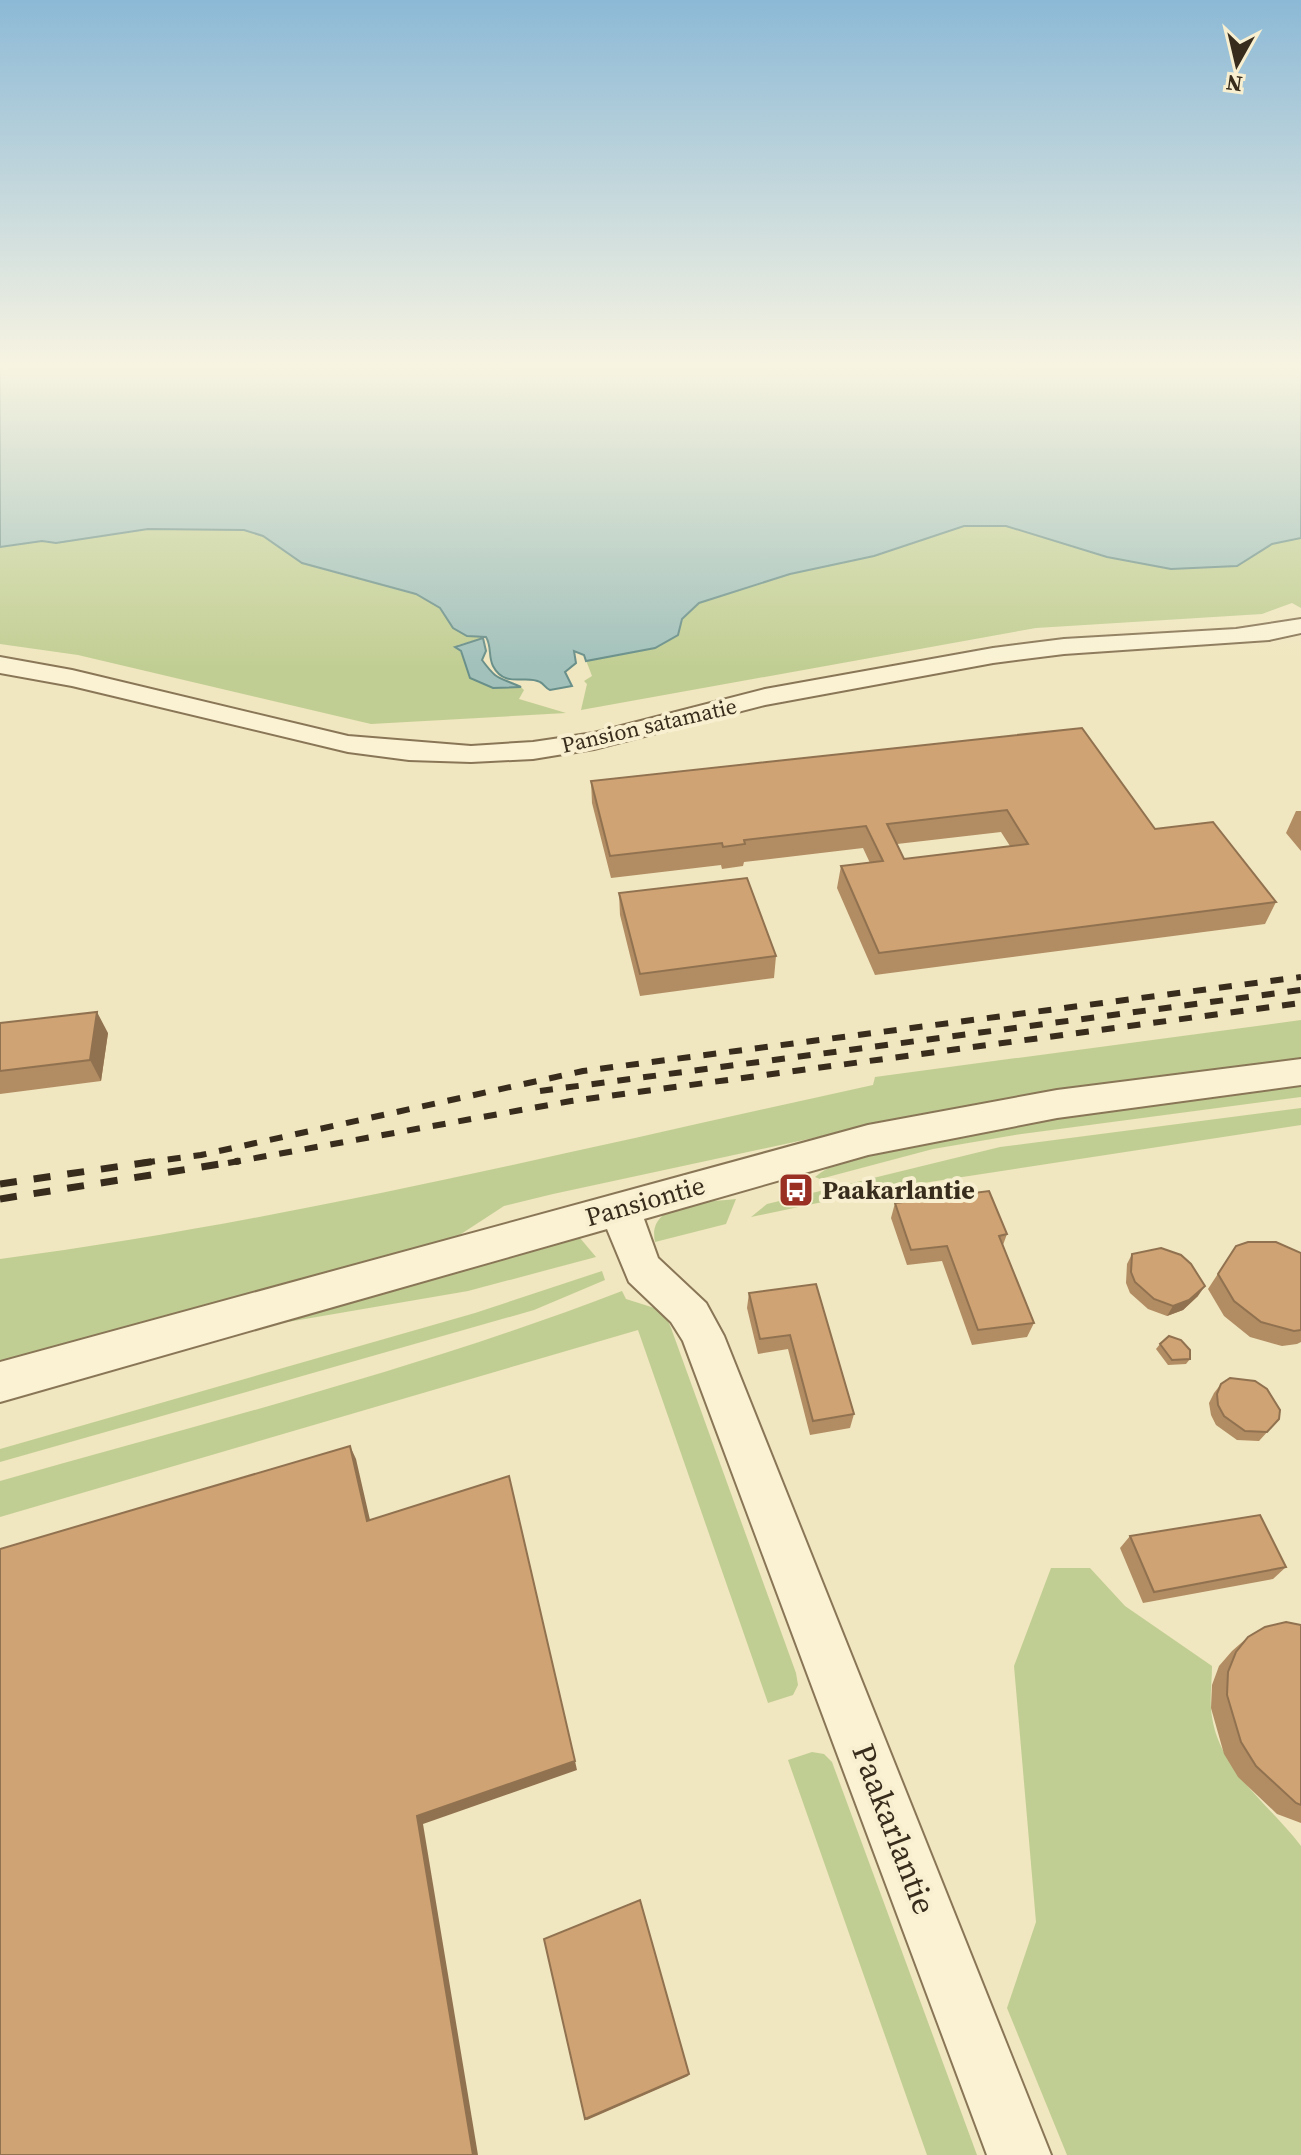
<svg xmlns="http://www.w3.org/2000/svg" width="1301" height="2155" viewBox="0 0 1301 2155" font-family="'Source Serif 4',serif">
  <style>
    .green { fill: #c1ce93 }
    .water { fill: #a2c1bb; stroke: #698f8a; stroke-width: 2 }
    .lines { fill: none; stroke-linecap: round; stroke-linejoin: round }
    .minor-casing { stroke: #897657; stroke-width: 4 }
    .minor { fill: #faf2d3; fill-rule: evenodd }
    .rail-far1 { stroke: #382c1c; stroke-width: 6; stroke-dasharray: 13 13; stroke-linecap: butt }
    .rail { stroke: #382c1c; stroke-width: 7; stroke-dasharray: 17 17; stroke-linecap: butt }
    .wall { fill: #b28c63; fill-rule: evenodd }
    .shaded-wall { fill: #917250 }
    .building { fill: #cfa373; stroke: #917250; stroke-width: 2; fill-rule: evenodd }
    .labels { text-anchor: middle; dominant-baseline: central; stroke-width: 8; stroke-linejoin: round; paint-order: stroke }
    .far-street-label { font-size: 22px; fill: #382c1c; stroke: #f7efcf }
    .poi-label { font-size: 26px; font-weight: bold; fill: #382c1c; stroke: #f7efcf; text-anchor: start }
    .street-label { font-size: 26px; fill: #382c1c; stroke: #f7efcf }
    .near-street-label { font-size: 32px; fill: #382c1c; stroke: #f7efcf }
  </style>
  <rect width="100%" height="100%" fill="#f0e6bf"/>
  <!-- green -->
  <path class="green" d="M191 513 367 562 486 637 458 645 470 678 493 688 521 687 524 690 519 699 566 713 371 724 78 655 0 644V534Z
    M948 517 1301 523V608L1292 603 1262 614 1036 628 581 710 587 684 584 681 592 676 584 655 640 617Z
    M1301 1020V1060L957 1107 553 1194 504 1206 458 1236 0 1362V1259C294 1220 583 1148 873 1085L875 1077Z
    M1301 1084V1097L1015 1135 933 1149 820 1179 815 1177C846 1152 897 1147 936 1139 1057 1116 1179 1101 1301 1084Z
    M1301 1108V1125L884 1189 751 1217 767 1204 1000 1147Z
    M736 1199 726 1224 655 1242C646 1200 711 1202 736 1199Z
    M571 1237 580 1238 596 1257 468 1291 252 1328Z
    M602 1271 605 1280 534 1310 0 1462V1449L475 1313Z
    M622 1291 626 1299 664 1311 671 1328 796 1673 798 1685 793 1695 768 1703 638 1330 0 1517V1481C208 1422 420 1369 622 1291Z
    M1051 1568H1090L1125 1606 1212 1666C1212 1680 1210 1695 1211 1709 1216 1769 1268 1802 1301 1846V2155H1067L1007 2008 1036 1922 1014 1666Z
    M812 1752 824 1754 832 1762 977 2155H927L788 1760Z"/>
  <!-- water -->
  <path class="water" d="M0 364H1301V538L1272 544 1237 566 1171 569 1107 557 1006 526H964L874 556 790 574 699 603 682 619 678 635 655 648 586 661 584 655 574 651 576 663 565 672 572 686 550 690C546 689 544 684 540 682 526 674 505 689 493 666 488 656 492 647 486 637L467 636 453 628 440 608 416 594 302 563 263 536 244 530 148 529 56 543 42 541 0 547Z
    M483 638 486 651 482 660C497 680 496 676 521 687L493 688 470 678 461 651 455 647Z"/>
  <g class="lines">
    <defs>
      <path id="minor" d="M1301 619V633L1269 640 1064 654 993 663 765 705 594 749 533 759 471 762 409 760 348 752 72 686 0 673V657L72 670 348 736 471 746 533 742 594 733 765 689 993 648 1064 639 1236 629Z
        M1301 1059V1085L1057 1118 868 1155 644 1219 658 1258 706 1303 724 1336 1051 2155H987L683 1341 671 1322 629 1282 607 1229 0 1402V1362L868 1125 1057 1090Z"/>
    </defs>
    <!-- minor casing -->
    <use href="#minor" class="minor-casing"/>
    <!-- minor -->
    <use href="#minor" class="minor"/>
    <!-- rail-far1 -->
    <path class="rail-far1" d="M540 1091 1301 990
      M142 1163 201 1155 583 1071 1301 977
      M228 1163 571 1101 1301 1003"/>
    <!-- rail -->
    <path class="rail" d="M0 1184 156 1161
      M0 1199 239 1161"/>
  </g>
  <!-- wall -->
  <path class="wall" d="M1082 728 1155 829 1276 902 1265 924 875 975 837 888 841 866 870 863 863 848 744 862 743 866 722 869 721 865 611 878 592 803 591 781ZM1001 832 1010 846 904 859 897 844Z
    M1296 811H1301V851L1286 833Z
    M619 893 776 956 774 978 640 996 620 915Z
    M0 1023 108 1033 101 1081 0 1094Z
    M895 1203 1007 1234 1003 1245 1034 1323 1027 1337 972 1345 942 1261 907 1265 891 1218Z
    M1236 1246 1301 1253V1342L1297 1344 1282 1346 1250 1337 1224 1316 1208 1289Z
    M1132 1254 1198 1296 1183 1310 1167 1316 1148 1309 1130 1293 1126 1283 1127 1264Z
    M816 1284 854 1414 850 1428 810 1435 788 1349 758 1354 747 1308 749 1293Z
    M1160 1344 1190 1359 1186 1364 1168 1365 1156 1349Z
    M1221 1384 1279 1419 1259 1441 1237 1440 1216 1425 1211 1415 1209 1403 1214 1393Z
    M1130 1536 1286 1567 1273 1579 1143 1603 1120 1548Z
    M1301 1625V1823L1277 1814 1238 1777 1224 1754 1211 1708 1212 1685 1219 1666 1232 1651 1248 1637Z"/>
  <!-- shaded-wall -->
  <path class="shaded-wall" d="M97 1012 108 1033 101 1081 90 1060Z
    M1205 1286 1198 1296 1183 1310 1167 1316 1173 1306Z
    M350 1446 356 1459 373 1533 367 1521Z
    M575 1761 577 1770 423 1824 478 2155H473L417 1816Z
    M689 2074 688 2076 587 2120 585 2119Z"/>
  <!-- building -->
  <path class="building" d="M1082 728 1155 829 1213 822 1276 902 879 953 841 866 883 861 866 826 744 840 745 844 723 847 722 843 610 856 591 781ZM1007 810 1028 844 904 859 887 824Z
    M747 878 776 956 640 974 619 893Z
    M97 1012 90 1060 0 1071V1023Z
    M989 1191 1007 1234 999 1236 1034 1323 978 1330 947 1246 911 1250 895 1203Z
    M1248 1242H1276L1301 1253V1330L1294 1331 1261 1322 1234 1301 1218 1274 1236 1246Z
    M1161 1248 1181 1255 1191 1264 1205 1286 1189 1300 1173 1306 1154 1299 1135 1282 1131 1272 1132 1254Z
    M816 1284 854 1414 813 1421 790 1335 760 1339 749 1293Z
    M1169 1336 1181 1340 1190 1350V1359L1172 1360 1160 1344Z
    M1230 1378 1255 1381 1267 1389 1280 1410 1279 1419 1267 1432 1245 1431 1224 1416 1218 1405 1217 1394 1221 1384Z
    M350 1446 367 1521 509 1476 575 1761 417 1816 473 2155H0V1549Z
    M1260 1515 1286 1567 1154 1592 1130 1536Z
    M1286 1622 1301 1625V1805L1296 1803 1256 1766 1241 1742 1227 1695 1228 1672 1236 1652 1248 1637 1265 1627Z
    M640 1900 689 2074 585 2119 544 1939Z"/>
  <!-- sky -->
  <linearGradient id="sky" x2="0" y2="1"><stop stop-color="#8cb9d6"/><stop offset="0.55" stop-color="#f8f4e2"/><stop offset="1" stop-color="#f8f4e2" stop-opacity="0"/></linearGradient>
  <rect width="1301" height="666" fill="url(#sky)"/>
  <!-- icons -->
  <defs>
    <symbol id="bus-square" viewBox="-11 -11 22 22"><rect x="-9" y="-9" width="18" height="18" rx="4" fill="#9a2f24" stroke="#f7efcf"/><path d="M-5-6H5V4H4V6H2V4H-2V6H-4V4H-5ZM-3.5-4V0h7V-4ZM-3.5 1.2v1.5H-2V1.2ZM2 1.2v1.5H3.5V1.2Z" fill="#fff"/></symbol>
  </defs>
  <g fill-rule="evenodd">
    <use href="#bus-square" x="776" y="1170" width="40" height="40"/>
  </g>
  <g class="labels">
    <!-- far-street labels -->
    <g class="far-street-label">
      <text transform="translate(649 725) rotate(-13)">Pansion satamatie</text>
    </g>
    <!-- poi labels -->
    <g class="poi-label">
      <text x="822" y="1190">Paakarlantie</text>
    </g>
    <!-- street labels -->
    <g class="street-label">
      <text transform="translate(645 1201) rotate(-16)">Pansiontie</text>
    </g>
    <!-- near-street labels -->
    <g class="near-street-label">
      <text transform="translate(894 1829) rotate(69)">Paakarlantie</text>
    </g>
  </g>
  <!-- north arrow -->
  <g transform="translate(1237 64) rotate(188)" stroke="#f7efcf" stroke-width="6" paint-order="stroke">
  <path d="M0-6L14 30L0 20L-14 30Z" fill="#382c1c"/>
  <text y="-12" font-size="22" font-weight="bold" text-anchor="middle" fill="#382c1c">N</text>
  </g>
</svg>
